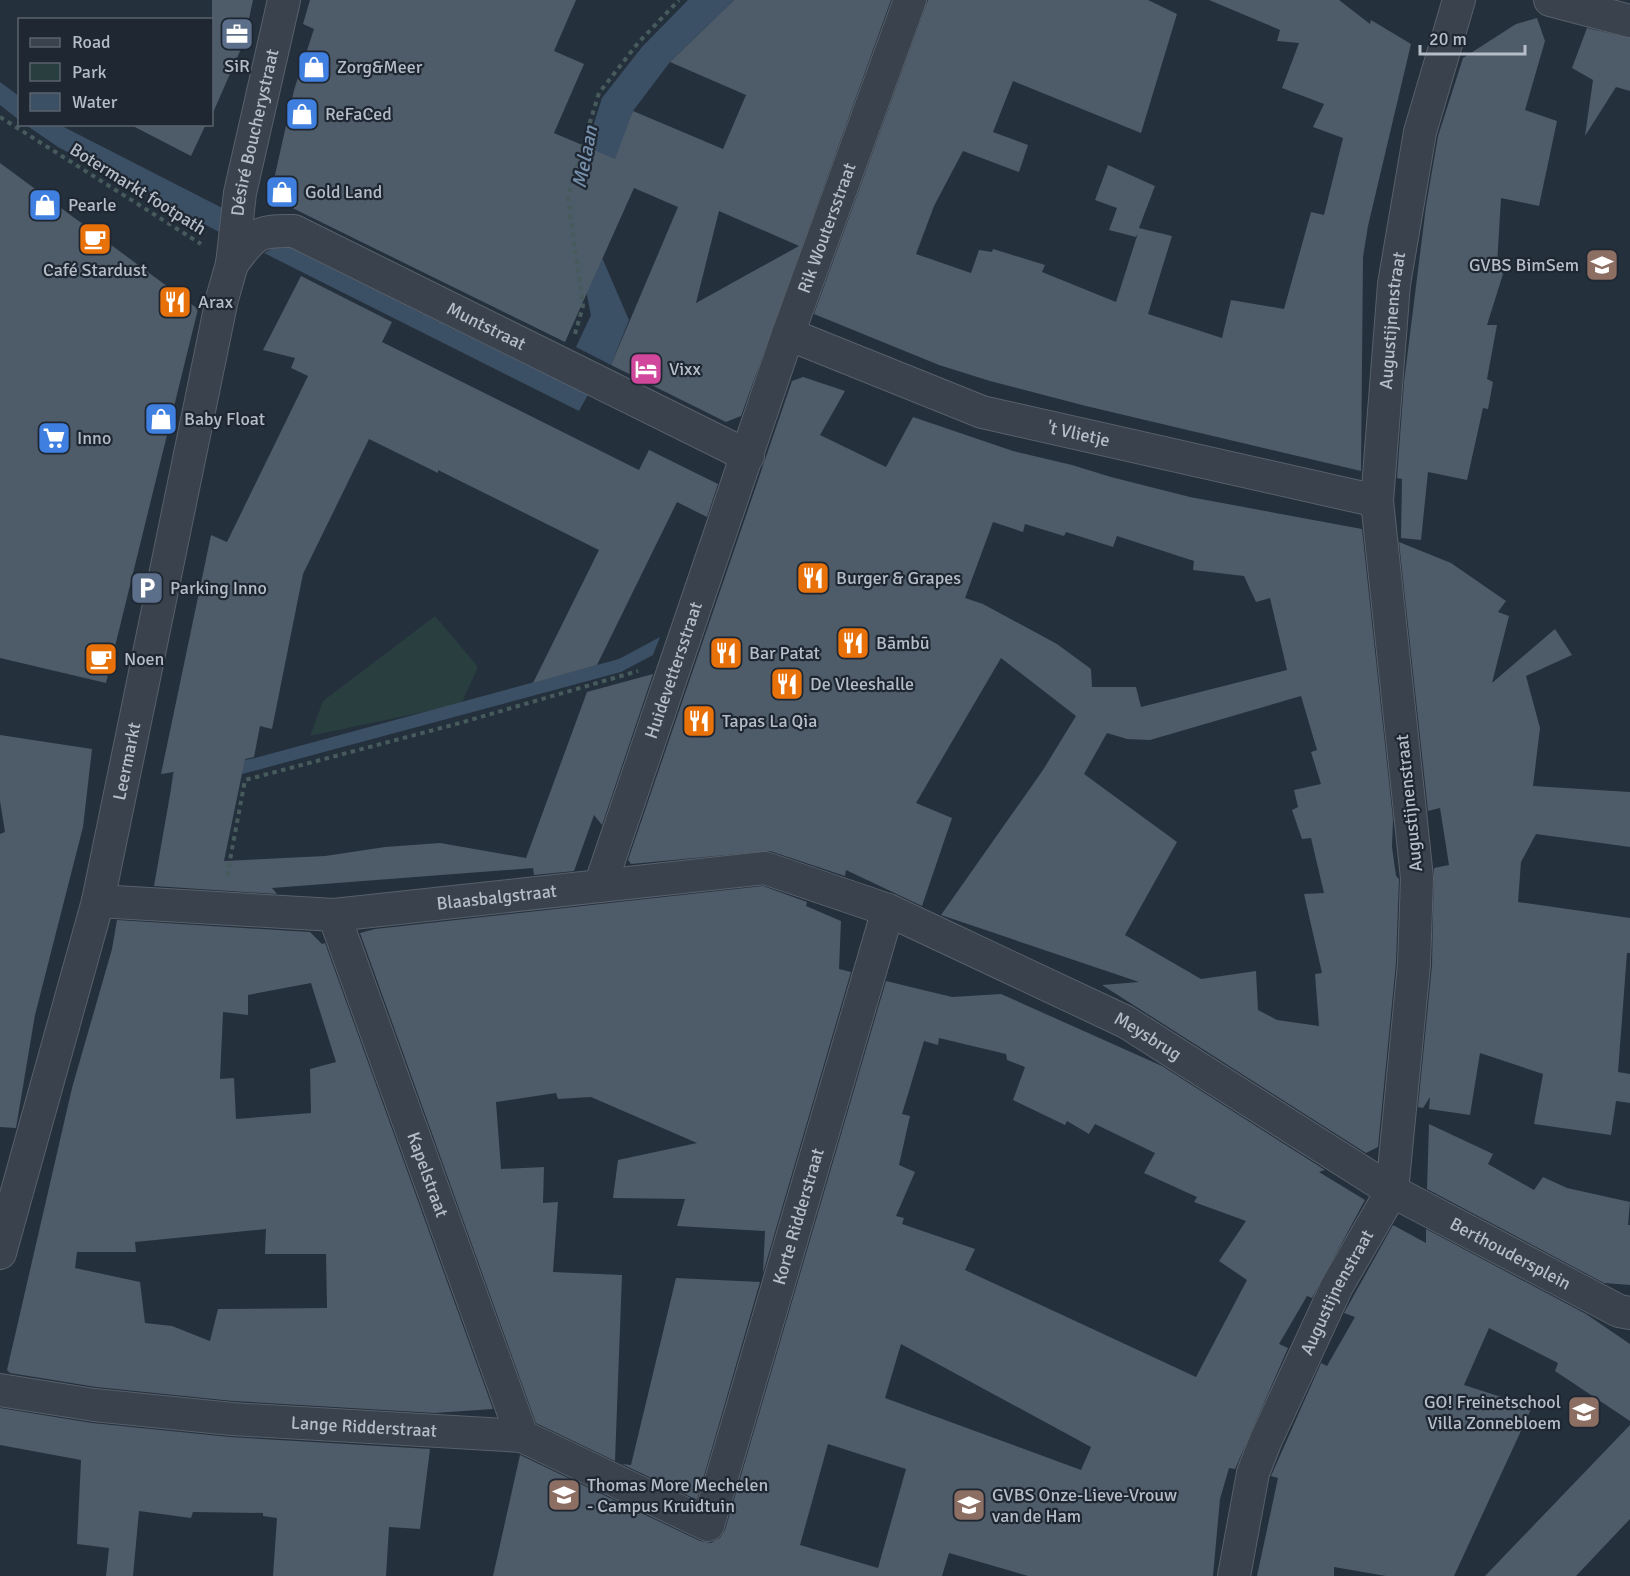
<svg xmlns="http://www.w3.org/2000/svg" width="1630" height="1576" viewBox="0 0 1630 1576" font-family="Signika,sans-serif">
  <style>
    .green { fill: #283e3f }
    .water { fill: #3b4f65 }
    .building { fill: #4e5b68; fill-rule: evenodd }
    .lines { fill: none; stroke-linecap: round; stroke-linejoin: round }
    .minor-casing { stroke: #57606b; stroke-width: 34 }
    .path { stroke: #475b5d; stroke-width: 4; stroke-dasharray: 4.5 4.5; stroke-linecap: butt }
    .minor { stroke: #39424d; stroke-width: 32 }
    .labels { text-anchor: middle; dominant-baseline: central; stroke-width: 4.5; stroke-linejoin: round; paint-order: stroke }
    .poi-label { font-size: 18px; fill: #b5bdc8; stroke: #1e2732; text-anchor: start }
    .street-label { font-size: 18px; fill: #b5bdc8; stroke: #1e2732 }
    .water-label { font-size: 20px; font-style: italic; fill: #768faa; stroke: #1e2732 }
  </style>
  <rect width="100%" height="100%" fill="#25303d"/>
  <!-- green -->
  <path class="green" d="M435 616 478 667 461 704 310 736 323 701Z"/>
  <!-- water -->
  <path class="water" d="M688 0H734L670 62 633 111 600 253 629 320 611 365 576 347 591 315 579 257 577 177 602 98 642 47Z
    M0 82 19 96V120L0 105Z
    M26 125H60L234 214 223 234 58 147Z
    M292 244 590 391 579 411 264 253 275 247Z
    M660 637 653 655 621 672 235 776 171 789 173 773 255 758 619 659Z"/>
  <!-- building -->
  <path class="building" d="M212 0H253L244 42 212 115Z
    M310 0H576L554 51 584 64 554 133 615 159 633 111 723 149 746 95 670 62 734 0H891L741 416 726 422 611 365 678 207 634 188 565 342 270 197 294 90 314 29 303 24ZM719 211 799 246 696 303Z
    M928 0H1148L1177 14 1141 133 1013 81 993 132 1028 145 1019 172 963 151 934 206 916 254 971 273 979 250 992 252 993 249 1045 265 1042 272 1116 302 1138 233 1136 237 1109 230 1117 208 1095 200 1108 165 1155 186 1139 228 1172 236 1148 314 1222 338 1231 300 1284 309 1311 212 1324 215 1343 138 1313 127 1324 104 1282 88 1299 43 1277 41 1280 30 1209 0H1339L1370 24 1371 20 1411 44 1368 226 1363 257 1361 471 1086 406 990 381 939 365 814 314Z
    M1537 18 1545 41 1525 110 1557 121 1539 206 1501 198 1497 265 1503 274 1487 325H1497L1487 379 1493 382 1488 409 1483 408 1467 480 1428 472 1421 540 1401 538 1402 479 1397 478 1404 382 1426 206 1438 136 1463 58 1516 24Z
    M1587 28 1630 38V91L1616 87 1585 136 1593 80 1572 68Z
    M129 124H206L191 156Z
    M0 163 198 309 106 683 0 658Z
    M301 276 392 322 382 342 639 470 649 450 718 484 707 517 677 502 597 665 533 683 599 550 438 470V473L369 439 303 574 272 729 260 726 254 757 245 759 224 861 325 856 385 847 440 843 526 858 587 692 653 674 602 825 594 815 574 871 534 875 533 868 272 888 277 894 154 886 174 772 161 774 211 535 227 542 308 376 291 368 295 358 263 350Z
    M803 377 845 391 820 435 886 467 913 417 1013 451 1072 465 1111 477 1190 497 1362 529 1393 819 1392 847 1396 876 1399 879 1396 963 1378 1147 1366 1153 1102 985 1139 982 941 915 1043 770 1076 716 1001 658 916 803 952 818 922 906 846 870 845 876 770 851 631 864 628 860 792 381ZM993 522 1023 532 1025 524 1064 536 1066 532 1113 547 1117 536 1194 561 1193 570 1244 576 1256 602 1270 598 1287 670 1141 707 1136 687H1092L1091 669 1057 644 983 604 965 598ZM1301 696 1317 750 1311 752 1321 784 1294 790 1298 807 1292 810 1302 839 1311 838 1324 893 1304 894 1322 973 1315 974 1319 1026 1277 1020 1258 1010 1256 971 1201 979 1125 935 1177 842 1084 774 1107 733 1127 739 1150 740Z
    M1399 542 1451 563 1506 601 1498 612 1509 616 1492 683 1555 629 1572 655 1526 676 1540 728 1533 786 1630 792V847L1536 834 1521 862 1518 902 1630 918V953H1627L1618 1072 1630 1074V1103L1616 1101 1611 1135 1534 1124 1543 1074 1480 1053 1470 1115 1429 1109 1430 1097 1423 1108 1418 1107 1432 965 1434 868 1449 865 1440 808 1428 811Z
    M0 735 92 749 83 827 35 1015 16 1128 0 1127V834L5 832 0 801Z
    M763 886 807 902 806 906 841 921 839 969 851 972 763 1273 765 1231 677 1226 685 1199 613 1198 618 1160 697 1143 591 1097 558 1099 556 1093 496 1102 501 1169 544 1167 543 1203 558 1202 553 1272 622 1275 615 1461 536 1423 360 933 375 929Z
    M117 920 310 932 322 944 325 943 493 1409 435 1413 233 1401 96 1387 10 1373 7 1370 72 1088 112 949ZM311 983 336 1062 310 1069 311 1113 236 1119 234 1078 220 1079 223 1012 248 1015V995ZM266 1229 265 1254H326L327 1308 218 1309 210 1341 172 1326 145 1323 140 1282 75 1268 77 1252H136L135 1242Z
    M886 981 952 997 1001 994 1162 1066 1325 1170 1319 1172 1365 1200 1312 1298 1307 1296 1279 1344 1288 1348 1235 1469 1229 1468 1220 1499 1213 1576H1028L949 1553 942 1576H493L520 1455 700 1541 711 1543 720 1538 725 1530ZM939 1038 1006 1054 1007 1060 1025 1067 1013 1100 1065 1125 1067 1121 1089 1134 1095 1124 1155 1153 1144 1173 1197 1197 1194 1202 1246 1221 1219 1261 1247 1280 1196 1377 965 1270 975 1249 902 1224 904 1218 896 1216 915 1172 899 1165 910 1116 902 1114 924 1041 938 1045ZM901 1344 1091 1447 1081 1470 885 1398ZM828 1444 906 1469 878 1568 800 1545Z
    M1429 1124 1493 1154 1488 1164 1534 1190 1543 1177 1567 1188 1630 1202 1628 1225H1630V1285L1604 1283 1427 1189Z
    M1393 1225 1426 1243V1229L1586 1314 1630 1344V1421L1555 1371 1558 1363 1489 1328 1464 1385 1532 1407 1454 1576H1386L1334 1567V1576H1257L1278 1478 1271 1476 1321 1363 1327 1366 1355 1317 1344 1313Z
    M676 1278 760 1282 697 1500 622 1464 631 1465Z
    M0 1408 92 1423 230 1437 430 1449 420 1529 389 1527 386 1576H273L277 1518 263 1516V1513L193 1512 191 1518 139 1511 133 1576H106L109 1548 77 1544 81 1460 0 1445Z
    M1630 1425V1519L1576 1576H1485Z"/>
  <g class="lines">
    <defs>
      <g id="minor">
        <path d="M1550 0 1630 21"/>
        <path id="s1" d="M232 264C254 234 257 230 294 231L748 456"/>
        <path id="s2" d="M788 334 982 412 1377 501"/>
        <path id="s3" d="M600 886 788 334 910 0"/>
        <path id="s4" d="M98 901 334 915 765 868 888 910 1126 1022 1392 1191 1619 1311 1630 1313"/>
        <path id="s5" d="M334 915 522 1436"/>
        <path id="s6" d="M0 1253 98 901 222 299 232 264 240 193 284 0"/>
        <path id="s7" d="M0 1390 94 1405 232 1419 522 1436 708 1525 888 910"/>
        <path id="s8" d="M1234 1576 1253 1473 1265 1442 1337 1286 1392 1191 1414 964 1417 878 1377 501 1394 284 1420 132 1459 0"/>
      </g>
    </defs>
    <!-- minor casing -->
    <use href="#minor" class="minor-casing"/>
    <!-- path -->
    <path class="path" d="M0 117 201 244
      M575 334 583 306 568 197 581 151 599 93 638 43 679 0
      M227 876 245 780 460 723 638 671"/>
    <!-- minor -->
    <use href="#minor" class="minor"/>
  </g>
  <!-- icons -->
  <defs>
    <symbol id="office-square" viewBox="-11 -11 22 22"><rect x="-9" y="-9" width="18" height="18" rx="4" fill="#5c6f8a" stroke="#1e2732"/><path d="M-6-3h4V-5.5h4V-3h4V5H-6ZM-1-4.5V-3h2v-1.5ZM-6 0V1H6V0Z" fill="#fff"/></symbol>
    <symbol id="shop-square" viewBox="-11 -11 22 22"><rect x="-9" y="-9" width="18" height="18" rx="4" fill="#3f7fe0" stroke="#1e2732"/><path d="M-5-2.5h2.3a2.7 3.5 0 0 1 5.4 0H5L5.5 6h-11ZM-1.5-2.5h3a1.5 2.3 0 0 0-3 0Z" fill="#fff"/></symbol>
    <symbol id="cafe-square" viewBox="-11 -11 22 22"><rect x="-9" y="-9" width="18" height="18" rx="4" fill="#e8710a" stroke="#1e2732"/><path d="M-5.5-4.5H6V0H3Q3 3.5 0 3.5H-2.5Q-5.5 3.5-5.5 0ZM3-3.2v2h1.7v-2ZM-6 4.5H4V6H-6Z" fill="#fff"/></symbol>
    <symbol id="school-square" viewBox="-11 -11 22 22"><rect x="-9" y="-9" width="18" height="18" rx="4" fill="#8d6e63" stroke="#1e2732"/><path d="M0-5L7-2L0 1L-7-2ZM-4 1L0 2.5L4 1V4Q0 6-4 4Z" fill="#fff"/></symbol>
    <symbol id="restaurant-square" viewBox="-11 -11 22 22"><rect x="-9" y="-9" width="18" height="18" rx="4" fill="#e8710a" stroke="#1e2732"/><path d="M-5-6h1v4h1v-4h1v4h1v-4h1v5L-1.5 .5V6h-2V.5L-5-1ZM5-6V6H3V1.5H1.5Q1.5-4 5-6Z" fill="#fff"/></symbol>
    <symbol id="hotel-square" viewBox="-11 -11 22 22"><rect x="-9" y="-9" width="18" height="18" rx="4" fill="#d1479c" stroke="#1e2732"/><path d="M-6-4.5h1.5V1H6V5H4.5V3h-9V5H-6ZM-4 0a1.8 1.8 0 1 1 3.6 0ZM.5 0V-2.5h3Q6-2.5 6 0Z" fill="#fff"/></symbol>
    <symbol id="supermarket-square" viewBox="-11 -11 22 22"><rect x="-9" y="-9" width="18" height="18" rx="4" fill="#3f7fe0" stroke="#1e2732"/><path d="M-6-5.5h2.5l.6 2H6L4.5 2H-2.5L-4.4-4H-6ZM-1.5 3.2a1.3 1.3 0 1 0 .1 0ZM3 3.2a1.3 1.3 0 1 0 .1 0Z" fill="#fff"/></symbol>
    <symbol id="parking-square" viewBox="-11 -11 22 22"><rect x="-9" y="-9" width="18" height="18" rx="4" fill="#5c6f8a" stroke="#1e2732"/><path d="M-3.5-5.5H1a3.5 3.5 0 0 1 0 7H-1V5.5H-3.5ZM-1-3.4V-.6H.8a1.4 1.4 0 0 0 0-2.8Z" fill="#fff"/></symbol>
    <symbol id="university-square" viewBox="-11 -11 22 22"><rect x="-9" y="-9" width="18" height="18" rx="4" fill="#8d6e63" stroke="#1e2732"/><path d="M0-5L7-2L0 1L-7-2ZM-4 1L0 2.5L4 1V4Q0 6-4 4Z" fill="#fff"/></symbol>
  </defs>
  <g fill-rule="evenodd">
    <use href="#office-square" x="218" y="15" width="38" height="38"/>
    <use href="#shop-square" x="295" y="48" width="38" height="38"/>
    <use href="#shop-square" x="283" y="95" width="38" height="38"/>
    <use href="#shop-square" x="263" y="173" width="38" height="38"/>
    <use href="#shop-square" x="26" y="186" width="38" height="38"/>
    <use href="#cafe-square" x="76" y="220" width="38" height="38"/>
    <use href="#school-square" x="1583" y="246" width="38" height="38"/>
    <use href="#restaurant-square" x="156" y="283" width="38" height="38"/>
    <use href="#hotel-square" x="627" y="350" width="38" height="38"/>
    <use href="#shop-square" x="142" y="400" width="38" height="38"/>
    <use href="#supermarket-square" x="35" y="419" width="38" height="38"/>
    <use href="#restaurant-square" x="794" y="559" width="38" height="38"/>
    <use href="#parking-square" x="128" y="569" width="38" height="38"/>
    <use href="#restaurant-square" x="834" y="624" width="38" height="38"/>
    <use href="#restaurant-square" x="707" y="634" width="38" height="38"/>
    <use href="#cafe-square" x="82" y="640" width="38" height="38"/>
    <use href="#restaurant-square" x="768" y="665" width="38" height="38"/>
    <use href="#restaurant-square" x="680" y="702" width="38" height="38"/>
    <use href="#school-square" x="1565" y="1393" width="38" height="38"/>
    <use href="#university-square" x="545" y="1476" width="38" height="38"/>
    <use href="#school-square" x="950" y="1486" width="38" height="38"/>
  </g>
  <g class="labels">
    <!-- poi labels -->
    <g class="poi-label">
      <text x="237" y="66" text-anchor="middle">SiR</text>
      <text x="337" y="67">Zorg&amp;Meer</text>
      <text x="325" y="114">ReFaCed</text>
      <text x="305" y="192">Gold Land</text>
      <text x="68" y="205">Pearle</text>
      <text x="1579" y="265" text-anchor="end">GVBS BimSem</text>
      <text x="95" y="270" text-anchor="middle">Café Stardust</text>
      <text x="198" y="302">Arax</text>
      <text x="669" y="369">Vixx</text>
      <text x="184" y="419">Baby Float</text>
      <text x="77" y="438">Inno</text>
      <text x="836" y="578">Burger &amp; Grapes</text>
      <text x="170" y="588">Parking Inno</text>
      <text x="876" y="643">Bāmbū</text>
      <text x="749" y="653">Bar Patat</text>
      <text x="124" y="659">Noen</text>
      <text x="810" y="684">De Vleeshalle</text>
      <text x="722" y="721">Tapas La Qia</text>
      <text x="1561" y="1402" text-anchor="end">GO! Freinetschool<tspan x="1561" dy="21">Villa Zonnebloem</tspan></text>
      <text x="587" y="1485">Thomas More Mechelen<tspan x="587" dy="21">- Campus Kruidtuin</tspan></text>
      <text x="992" y="1495">GVBS Onze-Lieve-Vrouw<tspan x="992" dy="21">van de Ham</tspan></text>
    </g>
    <!-- street labels -->
    <g class="street-label">
      <text stroke="none"><textPath href="#s6" startOffset="1150">Désiré Boucherystraat</textPath></text>
      <text transform="translate(138 189) rotate(32)">Botermarkt footpath</text>
      <text stroke="none"><textPath href="#s3" startOffset="696">Rik Woutersstraat</textPath></text>
      <text stroke="none"><textPath href="#s8" startOffset="1294">Augustijnenstraat</textPath></text>
      <text stroke="none"><textPath href="#s1" startOffset="290">Muntstraat</textPath></text>
      <text stroke="none"><textPath href="#s2" startOffset="308">'t Vlietje</textPath></text>
      <text stroke="none"><textPath href="#s3" startOffset="228">Huidevettersstraat</textPath></text>
      <text stroke="none"><textPath href="#s6" startOffset="508">Leermarkt</textPath></text>
      <text transform="translate(1409 803) rotate(-96)">Augustijnenstraat</text>
      <text stroke="none"><textPath href="#s4" startOffset="400">Blaasbalgstraat</textPath></text>
      <text stroke="none"><textPath href="#s4" startOffset="1089">Meysbrug</textPath></text>
      <text stroke="none"><textPath href="#s5" startOffset="276">Kapelstraat</textPath></text>
      <text stroke="none"><textPath href="#s7" startOffset="1052">Korte Ridderstraat</textPath></text>
      <text stroke="none"><textPath href="#s4" startOffset="1512">Berthoudersplein</textPath></text>
      <text stroke="none"><textPath href="#s8" startOffset="304">Augustijnenstraat</textPath></text>
      <text stroke="none"><textPath href="#s7" startOffset="366">Lange Ridderstraat</textPath></text>
    </g>
    <!-- water labels -->
    <g class="water-label">
      <text transform="translate(585 157) rotate(-79)">Melaan</text>
    </g>
  </g>
  <!-- legend -->
  <rect x="18" y="18" width="195" height="108" fill="#1e2732" stroke="#5a636e" stroke-width="1.5"/>
  <rect x="30" y="38" width="30" height="9" fill="#39424d" stroke="#5a636e" stroke-width="1.5"/>
  <text x="72" y="48" font-size="18" fill="#b5bdc8">Road</text>
  <rect x="30" y="63" width="30" height="18" fill="#283e3f" stroke="#5a636e" stroke-width="1.5"/>
  <text x="72" y="78" font-size="18" fill="#b5bdc8">Park</text>
  <rect x="30" y="93" width="30" height="18" fill="#3b4f65" stroke="#5a636e" stroke-width="1.5"/>
  <text x="72" y="108" font-size="18" fill="#b5bdc8">Water</text>
  <!-- scale -->
  <path d="M1420 45v9h105v-9" fill="none" stroke="#b5bdc8" stroke-width="3"/>
  <text x="1429" y="45" font-size="18" fill="#b5bdc8" stroke="#1e2732" stroke-width="4.5" paint-order="stroke">20 m</text>
</svg>
